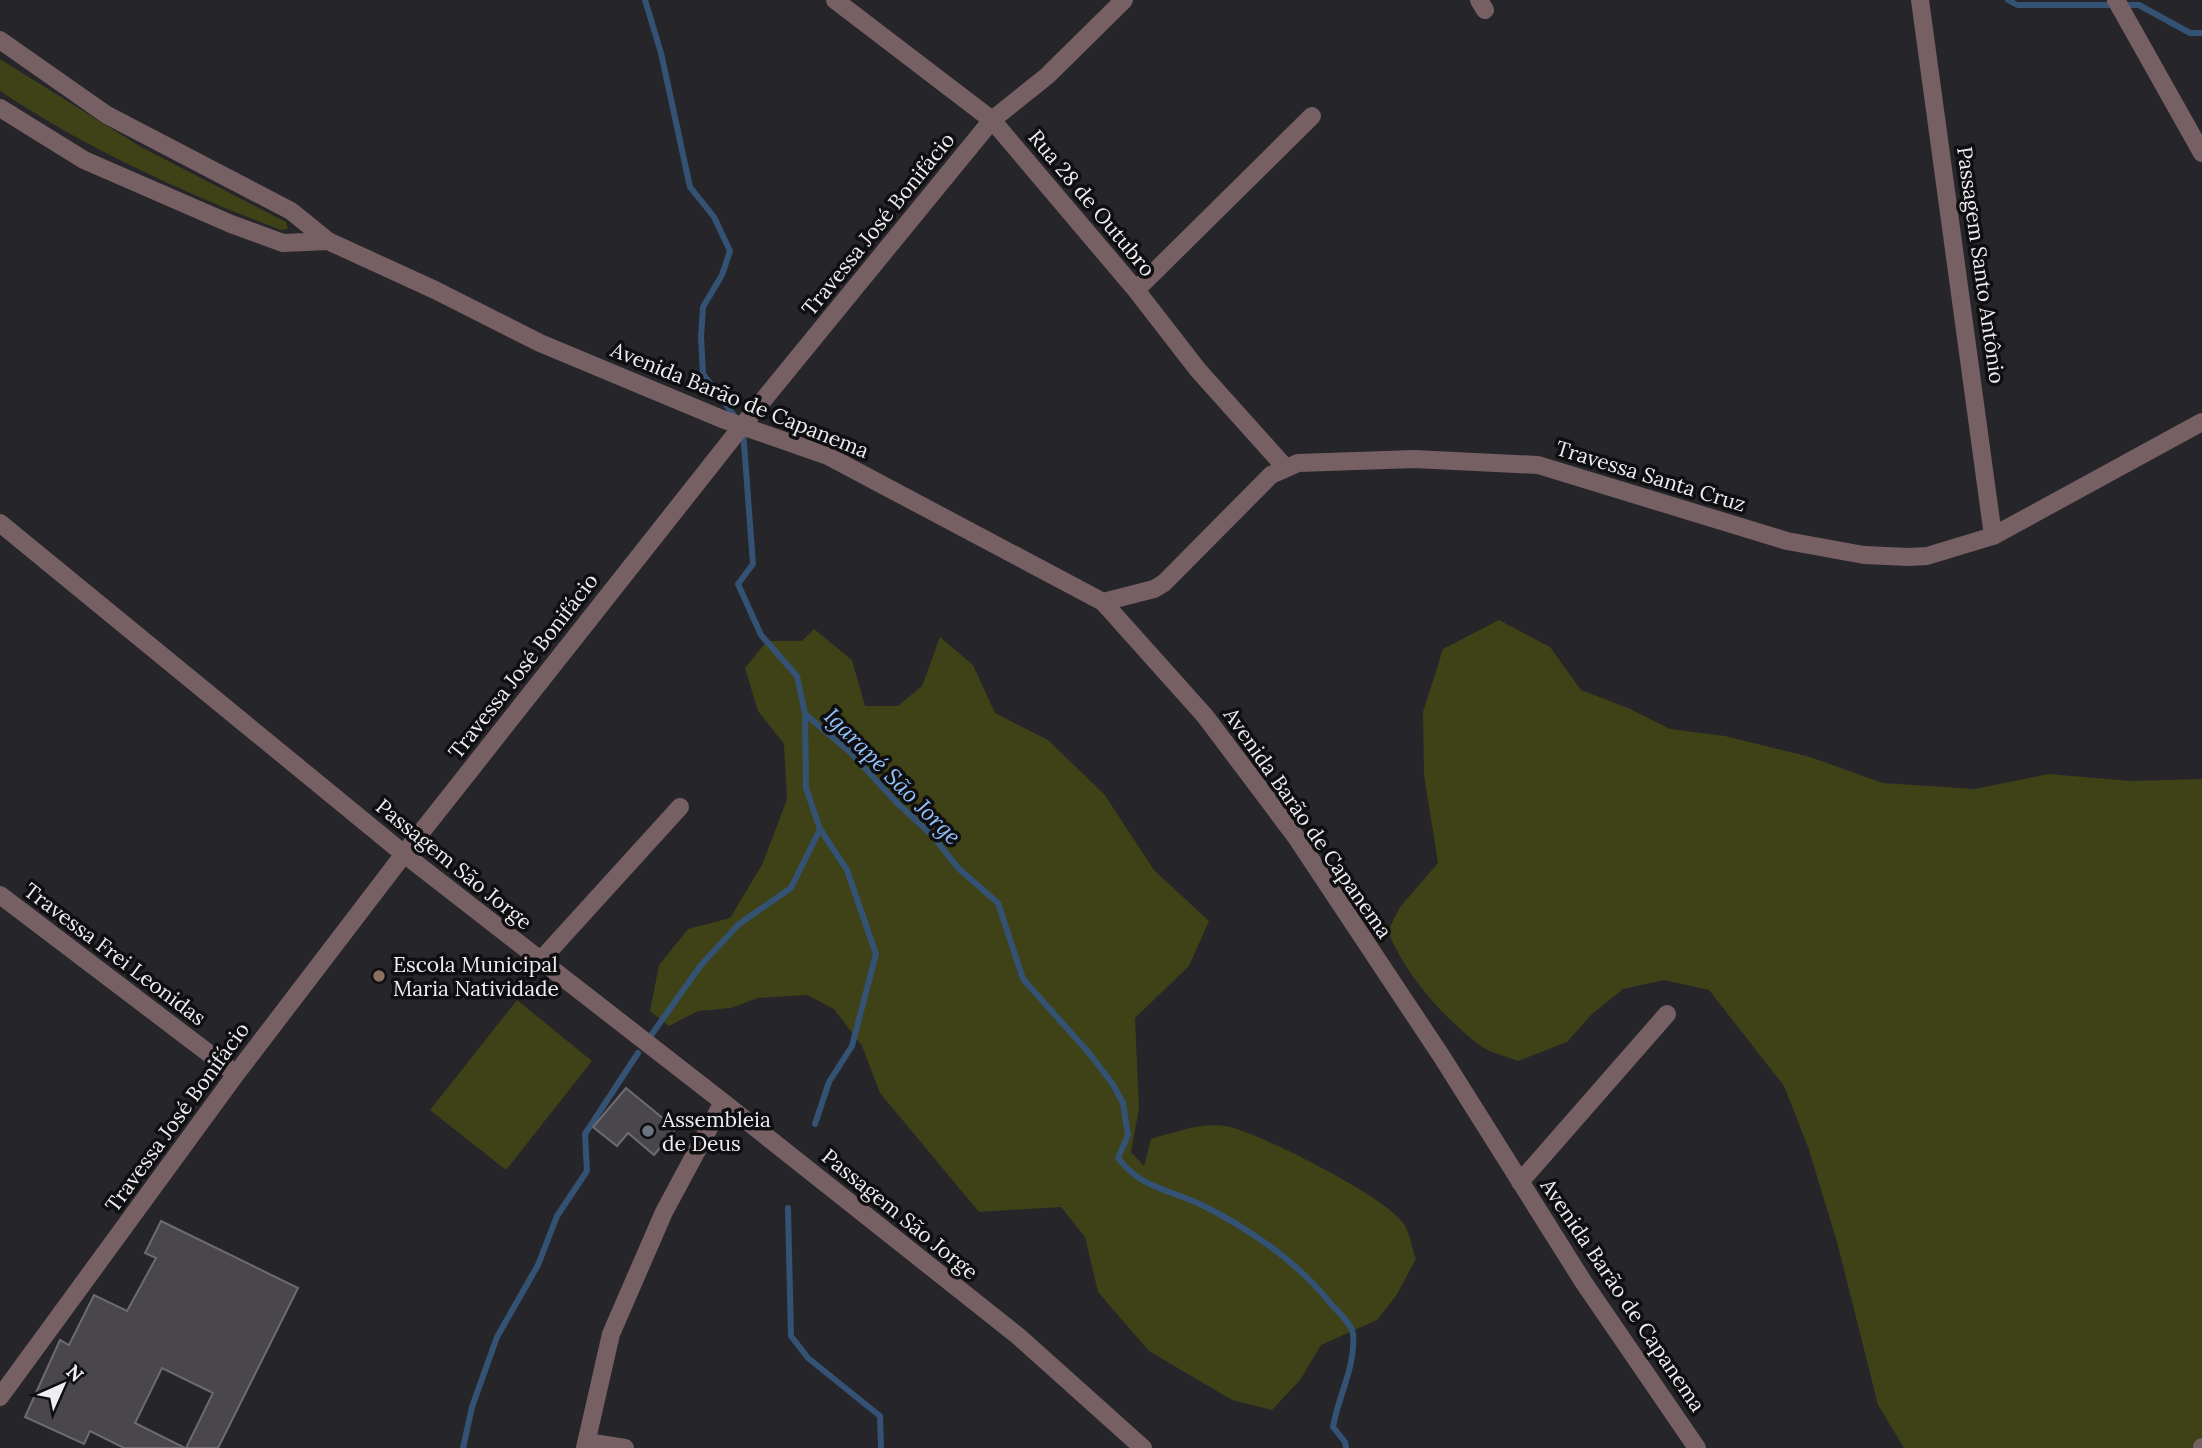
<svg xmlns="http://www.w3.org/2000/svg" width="2202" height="1448" viewBox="0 0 2202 1448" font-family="Lora,serif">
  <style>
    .green { fill: #3f4117 }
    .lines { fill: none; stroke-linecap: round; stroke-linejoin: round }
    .stream { stroke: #345274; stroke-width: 6 }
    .building { fill: #49474c; stroke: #6d6b71; stroke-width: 2 }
    .minor { stroke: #776064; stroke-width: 18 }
    .education-dot { fill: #8d6e63; stroke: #0f0e10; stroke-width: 2.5 }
    .worship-dot { fill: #6b7280; stroke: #0f0e10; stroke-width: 2.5 }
    .labels { text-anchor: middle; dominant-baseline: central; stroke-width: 7; stroke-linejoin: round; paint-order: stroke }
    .street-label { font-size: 21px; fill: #eeedf1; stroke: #0f0e10 }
    .poi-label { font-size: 21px; fill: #eeedf1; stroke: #0f0e10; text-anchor: start }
    .water-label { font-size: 23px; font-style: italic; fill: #91c2fc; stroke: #0f0e10 }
  </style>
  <rect width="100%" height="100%" fill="#26252a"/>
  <!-- green -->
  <path class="green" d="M0 59 141 147 286 222 288 229 281 230C184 193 87 149 0 91Z
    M1499 620 1550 647 1581 690 1628 708 1670 729 1725 736 1810 757 1883 783 1975 789 2049 774 2131 781 2202 779V1448H1904L1878 1405 1837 1242 1808 1147 1784 1086 1709 990 1664 980 1623 989 1591 1015 1567 1042 1518 1061C1506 1056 1489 1053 1478 1044 1442 1016 1404 973 1388 931L1400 907 1438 863 1424 775 1423 712 1443 649Z
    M814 629 852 660 865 706H898L922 686 940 637 973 665 995 713 1048 740 1104 794 1154 870 1209 921 1189 966 1135 1018 1139 1108 1131 1152 1144 1166 1151 1139C1175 1132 1206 1121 1230 1127 1263 1135 1386 1197 1404 1224 1410 1233 1412 1249 1416 1259L1396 1296 1377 1320 1321 1345 1300 1380 1272 1410 1232 1400 1149 1351 1098 1292 1085 1237 1061 1207 979 1212 880 1093 862 1046 834 1009 807 995 758 998 731 1008 698 1011 669 1026 650 1011 659 965 688 929 730 918 763 863 787 799 784 744 758 711 745 668 767 641H802Z
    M517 1000 592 1061 506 1170 430 1110Z"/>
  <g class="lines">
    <!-- stream -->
    <path class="stream" d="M645 0 661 53 690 187 714 217 730 251 722 275 703 307 701 336 703 374 736 418
      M2008 0 2017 5H2139L2190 33H2202
      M743 430 753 564 738 584 761 635 797 676 805 714 850 752 897 803 931 834 959 869 998 903 1023 979 1089 1053 1112 1083 1123 1103 1128 1135 1118 1158C1141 1188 1167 1189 1200 1204 1250 1229 1296 1260 1331 1304 1338 1312 1352 1324 1353 1334 1356 1367 1338 1396 1333 1427L1345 1442 1346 1448
      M652 1034 701 965 739 924 791 888 820 829 806 788 805 714
      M815 1124 829 1082 852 1046 876 954 847 870 820 829
      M788 1208 791 1336 808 1358 880 1416 881 1448
      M463 1448 472 1407 497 1337 538 1265 557 1216 587 1171 585 1134 638 1053"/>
  </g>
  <!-- building -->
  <path class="building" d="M626 1088 676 1129 654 1155 628 1133 617 1146 593 1127Z
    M161 1221 298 1288 218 1448H186L213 1393 162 1368 135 1423 185 1448H124L90 1431 84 1444 25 1417 60 1340 69 1345 94 1295 127 1311 156 1258 145 1253Z"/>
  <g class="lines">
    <!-- minor -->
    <path class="minor" d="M835 0 992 120 1136 290 1198 370 1285 467
      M1479 0 1485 10
      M1920 0 1993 536
      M2116 0 2202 153
      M0 40 107 115 291 211 328 241 435 290 540 343 722 419 828 456 1103 602 1205 716 1296 837 1442 1057 1584 1283 1697 1448
      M0 108 84 160 231 224 283 243 328 241
      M1136 290 1312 116
      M0 523 404 854 723 1102 1018 1336 1143 1448
      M1103 602 1154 589 1164 583 1271 475 1298 463 1414 459 1538 465 1787 541 1864 555 1909 557 1927 556 1993 536 2202 422
      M0 895 236 1074
      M540 961 680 807
      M1520 1182 1667 1014
      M0 1397 236 1074 404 854 742 426 992 120 1047 76 1124 0
      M587 1442 625 1448
      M585 1448 611 1334 664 1212 723 1102
      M2202 1448V1447"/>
  </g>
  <!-- markers -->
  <circle class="education-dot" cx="379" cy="976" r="7"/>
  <circle class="worship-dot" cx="648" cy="1131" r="7"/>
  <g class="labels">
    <!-- street labels -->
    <g class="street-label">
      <text transform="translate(1092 203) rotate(50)">Rua 28 de Outubro</text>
      <text transform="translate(878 224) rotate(-51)">Travessa José Bonifácio</text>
      <text transform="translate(1981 265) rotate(82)">Passagem Santo Antônio</text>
      <text transform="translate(740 400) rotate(22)">Avenida Barão de Capanema</text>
      <text transform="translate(1651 476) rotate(17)">Travessa Santa Cruz</text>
      <text transform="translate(523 666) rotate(-52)">Travessa José Bonifácio</text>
      <text transform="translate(1308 823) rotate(55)">Avenida Barão de Capanema</text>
      <text transform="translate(454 864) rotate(39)">Passagem São Jorge</text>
      <text transform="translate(115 954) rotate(37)">Travessa Frei Leonidas</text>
      <text transform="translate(177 1117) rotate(-54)">Travessa José Bonifácio</text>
      <text transform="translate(900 1214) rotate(39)">Passagem São Jorge</text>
      <text transform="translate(1623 1295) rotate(56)">Avenida Barão de Capanema</text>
    </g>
    <!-- poi labels -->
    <g class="poi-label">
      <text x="393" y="964">Escola Municipal<tspan x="393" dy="24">Maria Natividade</tspan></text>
      <text x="662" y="1119">Assembleia<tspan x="662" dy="24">de Deus</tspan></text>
    </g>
    <!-- water labels -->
    <g class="water-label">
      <text transform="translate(893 776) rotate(45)">Igarapé São Jorge</text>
    </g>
  </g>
  <!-- north arrow -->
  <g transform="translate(63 1385) rotate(45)" stroke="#0f0e10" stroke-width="5" paint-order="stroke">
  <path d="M0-5L12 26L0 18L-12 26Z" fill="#eeedf1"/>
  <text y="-10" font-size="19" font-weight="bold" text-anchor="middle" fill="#eeedf1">N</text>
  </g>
</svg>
